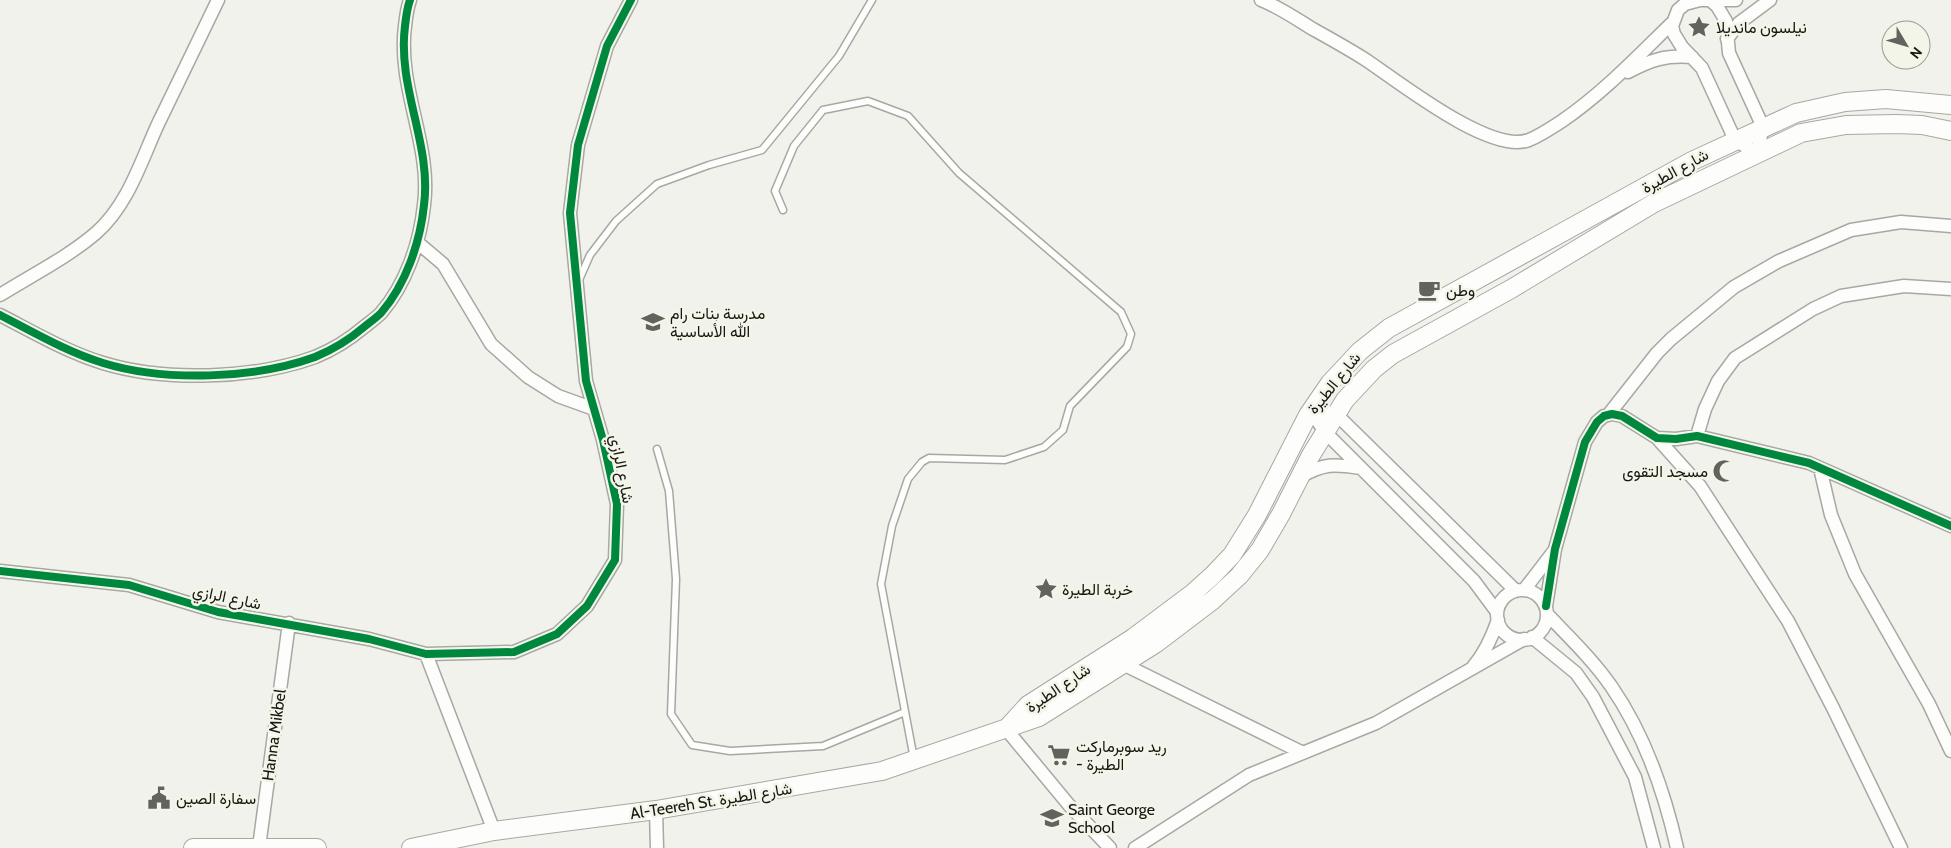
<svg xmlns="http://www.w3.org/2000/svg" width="1951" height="848" viewBox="0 0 1951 848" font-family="Cabin,Vazirmatn,sans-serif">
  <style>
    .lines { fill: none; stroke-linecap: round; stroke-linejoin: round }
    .service-casing { stroke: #a7a8a3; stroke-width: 9 }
    .minor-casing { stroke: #a7a8a3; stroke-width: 15 }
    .secondary-casing { stroke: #a7a8a3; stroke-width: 20 }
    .service { stroke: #fdfdfc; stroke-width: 6 }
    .minor { stroke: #fdfdfc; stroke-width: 12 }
    .secondary { stroke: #fdfdfc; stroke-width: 18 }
    .cycleway-casing { stroke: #f2f5e8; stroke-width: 11 }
    .cycleway { stroke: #00873e; stroke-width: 8 }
    .labels { text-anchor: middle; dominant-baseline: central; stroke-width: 5; stroke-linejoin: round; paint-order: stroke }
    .poi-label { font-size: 16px; fill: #161612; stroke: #f2f5e8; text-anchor: start }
    .street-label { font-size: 16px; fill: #161612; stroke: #f2f5e8 }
  </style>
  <rect width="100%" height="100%" fill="#f1f2eb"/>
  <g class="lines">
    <defs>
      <path id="service" d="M783 210 775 191 794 146 823 110 868 101 908 116 959 173 1121 312 1131 334 1127 347 1070 406 1063 430 1044 447 1005 460 929 458 922 462 908 479 892 526 881 584 914 759
        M579 280 590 255 616 221 657 184 709 165 762 150 839 56 872 0
        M657 449 669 491 676 579 671 714 692 745 730 751 823 746 905 712"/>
      <path id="minor" d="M1261 0C1279 7 1295 18 1311 28 1329 38 1349 49 1366 60 1399 82 1491 155 1529 140 1541 135 1551 128 1562 121 1603 93 1637 57 1672 23
        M1700 0 1685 4 1678 10 1672 26 1674 34 1682 47 1702 68 1735 140 1757 153 1763 127 1729 53 1726 21 1717 6 1710 0H1702
        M1709 0H1736
        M1727 39 1739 23 1770 0
        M1628 72C1651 60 1665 55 1692 57
        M417 242 443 264 491 344 528 377 558 396 594 409
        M0 295C32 275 68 257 96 233 128 205 141 161 158 124 178 83 198 41 218 0
        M0 315C33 332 67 352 103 363 165 382 254 379 315 357 332 350 350 339 364 327 369 323 376 318 381 313 406 284 420 243 424 205 432 145 397 88 405 26 406 17 407 8 410 0
        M1311 411 1336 414 1516 591
        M1311 411 1325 432 1474 581 1497 612
        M1609 414 1657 353 1671 339 1734 287 1779 261 1851 230 1901 222 1951 226
        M1697 436 1705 409 1718 381 1735 358 1813 309 1841 296 1904 286 1951 289
        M1657 438 1700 486 1788 621 1833 708 1901 848
        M1820 468 1831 515 1855 574 1929 704 1951 751
        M1300 477C1324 463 1334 464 1361 468
        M0 571 129 585 218 612 369 639 426 654 514 652 557 634 587 606 615 560 617 504 603 440 586 381 570 213 578 145 607 46 631 0
        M1524 590 1554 551
        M1497 615a25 25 0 1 1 50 0a25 25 0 1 1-50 0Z
        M1546 606 1555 549 1585 442 1597 422 1604 416 1612 414 1622 416 1657 438 1676 439 1697 436 1809 463 1951 526
        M1547 614C1569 637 1593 660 1611 686 1645 735 1664 790 1677 848
        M1532 637 1576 673 1593 697 1635 777 1654 848
        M426 654 494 831
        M1123 664 1303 753
        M1473 667C1485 653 1492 637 1498 620
        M1006 729 1069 805 1110 848
        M656 810 657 848
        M259 847 289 623
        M1135 848 1249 775 1376 723 1524 639"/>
      <path id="secondary" d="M1008 727 1028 705 1133 638 1193 593 1213 575 1232 555 1257 515 1308 415 1330 383 1360 351 1389 328 1692 161 1796 113 1845 102 1886 99 1951 105
        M193 848H317
        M411 848 494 831 656 810 882 771 1039 717 1155 644 1213 600 1239 576 1260 550 1281 514 1311 455 1345 400 1374 369 1393 354 1511 289 1654 203 1801 133 1846 125 1896 124 1922 125 1951 131"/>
    </defs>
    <!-- service casing -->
    <use href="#service" class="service-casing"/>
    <!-- minor casing -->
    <use href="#minor" class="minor-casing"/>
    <!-- secondary casing -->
    <use href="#secondary" class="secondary-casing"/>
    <!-- service -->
    <use href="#service" class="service"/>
    <!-- minor -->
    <use href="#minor" class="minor"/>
    <!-- secondary -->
    <use href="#secondary" class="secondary"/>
    <defs>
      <path id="cycleway" d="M0 315C33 332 67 352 103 363 165 382 254 379 315 357 332 350 350 339 364 327 369 323 376 318 381 313 406 284 420 243 424 205 432 145 397 88 405 26 406 17 407 8 410 0
        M0 571 129 585 218 612 369 639 426 654 514 652 557 634 587 606 615 560 617 504 603 440 586 381 570 213 578 145 607 46 631 0
        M1546 606 1555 549 1585 442 1597 422 1604 416 1612 414 1622 416 1657 438 1676 439 1697 436 1809 463 1951 526"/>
    </defs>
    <!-- cycleway casing -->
    <use href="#cycleway" class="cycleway-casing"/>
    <!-- cycleway -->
    <use href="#cycleway" class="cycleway"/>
  </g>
  <!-- icons -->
  <defs>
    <symbol id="sight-bare" viewBox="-9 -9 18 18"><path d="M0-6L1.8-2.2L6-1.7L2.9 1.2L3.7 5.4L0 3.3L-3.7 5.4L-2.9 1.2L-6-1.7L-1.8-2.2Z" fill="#63635e" stroke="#f2f5e8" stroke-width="2.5" paint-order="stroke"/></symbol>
    <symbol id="cafe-bare" viewBox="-9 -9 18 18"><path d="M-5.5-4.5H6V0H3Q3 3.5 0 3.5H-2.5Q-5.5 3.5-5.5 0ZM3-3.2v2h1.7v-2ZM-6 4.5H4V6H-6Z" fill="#63635e" stroke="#f2f5e8" stroke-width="2.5" paint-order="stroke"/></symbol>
    <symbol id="school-bare" viewBox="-9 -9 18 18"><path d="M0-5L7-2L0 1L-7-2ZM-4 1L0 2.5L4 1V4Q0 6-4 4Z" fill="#63635e" stroke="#f2f5e8" stroke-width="2.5" paint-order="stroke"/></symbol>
    <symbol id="mosque-bare" viewBox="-9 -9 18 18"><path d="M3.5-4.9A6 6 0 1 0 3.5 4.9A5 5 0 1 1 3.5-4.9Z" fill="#63635e" stroke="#f2f5e8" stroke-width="2.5" paint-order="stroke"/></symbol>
    <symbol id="supermarket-bare" viewBox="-9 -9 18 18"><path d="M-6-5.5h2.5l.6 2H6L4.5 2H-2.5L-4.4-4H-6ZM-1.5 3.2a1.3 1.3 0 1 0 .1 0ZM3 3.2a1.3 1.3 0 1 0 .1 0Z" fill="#63635e" stroke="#f2f5e8" stroke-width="2.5" paint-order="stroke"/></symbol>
    <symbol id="civic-bare" viewBox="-9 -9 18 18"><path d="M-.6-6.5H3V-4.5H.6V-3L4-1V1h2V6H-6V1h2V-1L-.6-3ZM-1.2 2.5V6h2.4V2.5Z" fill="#63635e" stroke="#f2f5e8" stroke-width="2.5" paint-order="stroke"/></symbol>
  </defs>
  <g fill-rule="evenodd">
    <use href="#sight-bare" x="1683" y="11" width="32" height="32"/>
    <use href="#cafe-bare" x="1413" y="274" width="32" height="32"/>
    <use href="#school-bare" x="637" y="306" width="32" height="32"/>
    <use href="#mosque-bare" x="1708" y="455" width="32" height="32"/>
    <use href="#sight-bare" x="1030" y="573" width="32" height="32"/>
    <use href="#supermarket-bare" x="1043" y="739" width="32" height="32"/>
    <use href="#civic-bare" x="143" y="782" width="32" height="32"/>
    <use href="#school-bare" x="1036" y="802" width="32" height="32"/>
  </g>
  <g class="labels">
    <!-- poi labels -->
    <g class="poi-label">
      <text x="1716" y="27">نيلسون مانديلا</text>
      <text x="1446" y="290">وطن</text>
      <text x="670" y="313">مدرسة بنات رام<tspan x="670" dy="18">الله الأساسية</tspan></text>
      <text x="1708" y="471" text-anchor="end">مسجد التقوى</text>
      <text x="1062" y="589">خربة الطيرة</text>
      <text x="1076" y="746">ريد سوبرماركت<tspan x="1076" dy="18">- الطيرة</tspan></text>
      <text x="176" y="798">سفارة الصين</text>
      <text x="1068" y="809">Saint George<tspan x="1068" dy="18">School</tspan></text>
    </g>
    <!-- street labels -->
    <g class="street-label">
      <text transform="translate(1675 171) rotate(-29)">شارع الطيرة</text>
      <text transform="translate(1334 383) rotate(-51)">شارع الطيرة</text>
      <text transform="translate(622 469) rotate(79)">شارع الرازي</text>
      <text transform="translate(227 597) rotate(12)">شارع الرازي</text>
      <text transform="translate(1058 688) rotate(-34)">شارع الطيرة</text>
      <text transform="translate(274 735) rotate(-82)">Hanna Mikbel</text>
      <text transform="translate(711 801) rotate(-9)">Al-Teereh St. شارع الطيرة</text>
    </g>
  </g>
  <!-- north arrow -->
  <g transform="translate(1906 45) rotate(128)"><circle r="24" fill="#f2f5e8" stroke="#9a9c92"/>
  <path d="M0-4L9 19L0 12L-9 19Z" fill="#63635e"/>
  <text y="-8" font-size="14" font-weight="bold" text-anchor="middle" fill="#161612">N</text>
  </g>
</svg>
